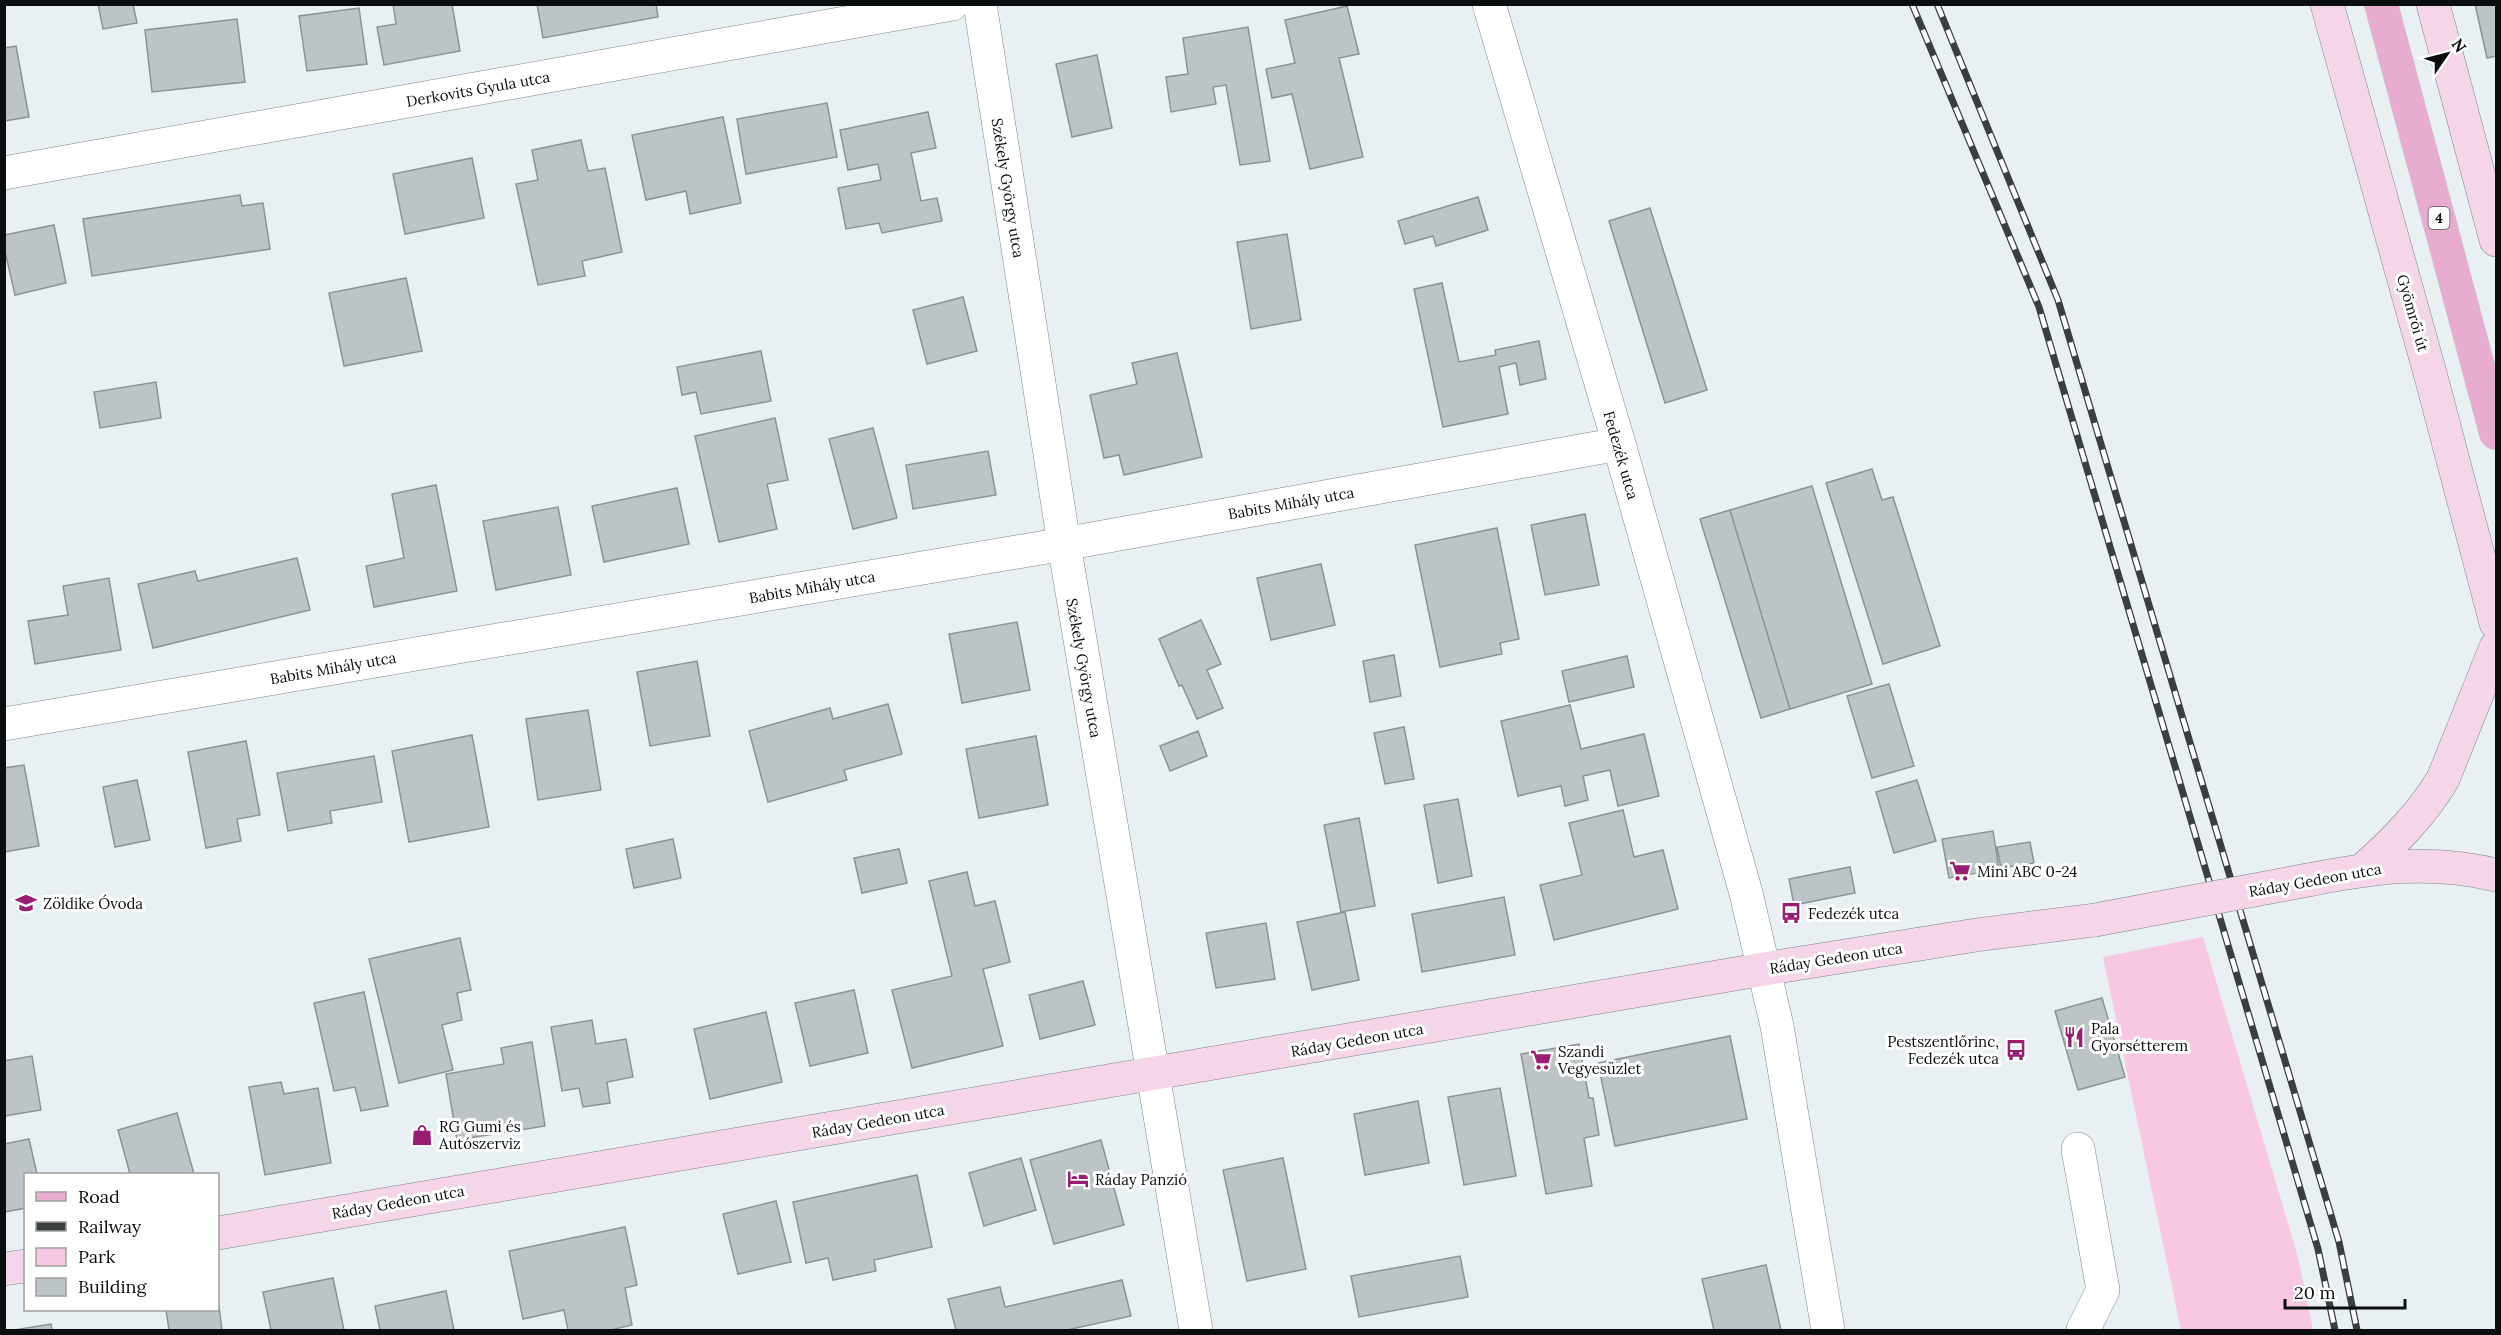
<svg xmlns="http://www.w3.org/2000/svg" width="2501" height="1335" viewBox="0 0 2501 1335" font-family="Lora,serif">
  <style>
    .green { fill: #f8c8e3 }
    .building { fill: #bdc4c7; stroke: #8c9396; stroke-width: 1.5 }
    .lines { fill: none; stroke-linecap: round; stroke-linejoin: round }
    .street-casing { stroke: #7f8688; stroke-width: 34 }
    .secondary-casing { stroke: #7f8688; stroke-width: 34 }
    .primary-casing { stroke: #c9caca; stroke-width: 34 }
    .street { stroke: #fff; stroke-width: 33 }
    .secondary { stroke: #f4d6e8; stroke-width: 33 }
    .primary { stroke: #e9acd1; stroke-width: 33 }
    .rail-casing { stroke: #3a3e3f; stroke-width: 7 }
    .rail { stroke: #fff; stroke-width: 4.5; stroke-dasharray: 14; stroke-linecap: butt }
    .secondary-bridge-casing { stroke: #7f8688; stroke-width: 34; stroke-linecap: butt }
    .secondary-bridge { stroke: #f4d6e8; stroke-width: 33 }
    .labels { text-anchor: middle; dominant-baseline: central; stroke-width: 6; stroke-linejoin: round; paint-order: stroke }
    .shield { fill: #fff; stroke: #545657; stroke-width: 1.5 }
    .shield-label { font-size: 14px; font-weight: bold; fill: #0b0e0f }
    .street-label { font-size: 15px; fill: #0b0e0f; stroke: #fff }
    .poi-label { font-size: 15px; fill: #0b0e0f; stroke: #fff; text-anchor: start }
  </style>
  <rect width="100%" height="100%" fill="#e8f0f3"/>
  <!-- green -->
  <path class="green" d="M2203 937 2298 1257 2313 1330H2181L2103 957Z"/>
  <!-- building -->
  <path class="building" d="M98 4H133L137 23 103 29Z
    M393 4H452L460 51 384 65 377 27 396 24Z
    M537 4H656L658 17 543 38Z
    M2475 4H2496V56L2487 58Z
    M1347 6 1359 54 1339 58 1363 157 1310 169 1292 94 1272 98 1266 69 1295 63 1285 20Z
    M359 8 367 64 307 71 299 16Z
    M237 19 245 82 152 92 145 30Z
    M1248 27 1270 161 1240 165 1226 85 1213 87 1216 104 1171 112 1166 77 1188 74 1183 38Z
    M16 46 29 117 4 121V48Z
    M1097 55 1112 128 1072 137 1056 64Z
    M827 103 837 157 746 174 737 119Z
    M928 112 936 148 911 153 921 201 937 198 942 221 882 233 879 223 846 229 838 188 881 180 878 164 848 170 840 130Z
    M723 117 741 203 690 214 686 191 646 200 632 135Z
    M581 140 588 171 605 168 622 252 582 261 585 276 538 285 516 184 538 180 532 150Z
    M472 158 484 218 405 234 393 174Z
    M240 195 242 206 263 203 270 249 92 276 83 219Z
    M1478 197 1488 230 1436 246 1433 236 1405 244 1398 221Z
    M1650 208 1707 390 1665 403 1609 221Z
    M54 225 66 283 15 295 4 247V235Z
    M1287 234 1301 320 1251 329 1237 242Z
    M406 278 422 351 344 366 329 293Z
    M1442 283 1459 362 1496 355 1495 350 1539 341 1546 379 1520 385 1516 363 1499 367 1508 414 1443 427 1414 289Z
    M963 297 977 351 927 364 913 310Z
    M761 351 771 401 701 414 696 392 682 395 677 367Z
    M1177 353 1202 457 1124 475 1119 455 1104 458 1090 395 1137 384 1132 363Z
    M156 382 161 418 100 428 94 392Z
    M775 418 788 480 767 484 777 529 719 542 695 436Z
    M873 428 897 518 853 529 829 439Z
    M988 451 996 495 913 509 906 465Z
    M1872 469 1882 500 1893 497 1940 646 1883 664 1826 483Z
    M436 485 457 591 374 607 366 566 404 558 392 494Z
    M1812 486 1872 684 1790 709 1730 510Z
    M677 488 689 544 604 562 592 506Z
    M558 507 571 575 496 590 483 521Z
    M1730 510 1790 709 1761 718 1700 519Z
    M1585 514 1599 585 1545 595 1531 525Z
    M1497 528 1519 639 1500 643 1502 654 1440 667 1415 545Z
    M297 558 310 610 153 648 138 584 195 571 198 581Z
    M1321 564 1335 625 1271 640 1257 578Z
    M109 578 121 650 35 664 28 621 68 615 63 586Z
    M1201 620 1221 664 1207 670 1223 708 1197 719 1182 685 1179 686 1159 639Z
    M1017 622 1030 690 962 703 949 634Z
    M1394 655 1401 696 1370 702 1363 661Z
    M1627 656 1634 687 1569 702 1562 671Z
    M697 661 710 736 650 746 637 672Z
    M1889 684 1914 766 1872 778 1847 696Z
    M888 704 902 754 844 770 847 780 768 802 749 731 830 708 833 719Z
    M1570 705 1581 749 1644 734 1659 796 1618 806 1610 770 1583 776 1588 800 1565 806 1561 786 1518 796 1501 721Z
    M588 710 601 790 538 800 526 719Z
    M1404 727 1414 779 1385 784 1374 733Z
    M1198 731 1207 756 1170 771 1160 746Z
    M472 735 489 827 409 842 392 751Z
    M1036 736 1048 805 979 818 966 749Z
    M246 741 260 815 237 819 241 841 206 848 188 752Z
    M374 756 382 802 330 811 332 823 288 831 277 773Z
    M24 765 39 846 4 852V768Z
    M137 780 150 840 115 847 103 787Z
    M1917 780 1936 841 1894 853 1876 792Z
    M1458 799 1472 876 1438 883 1424 805Z
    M1623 810 1634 857 1663 850 1678 909 1554 940 1540 885 1582 875 1569 823Z
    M1359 818 1375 906 1341 912 1324 825Z
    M1993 831 1999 869 1949 878 1942 839Z
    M673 839 681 878 634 888 626 849Z
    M2030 842 2034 863 2001 868 1997 847Z
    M899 849 907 883 862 893 854 858Z
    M1850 867 1855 893 1794 905 1789 879Z
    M967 872 975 906 995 901 1010 962 983 969 1003 1046 912 1068 892 990 952 976 929 881Z
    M1504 897 1515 955 1422 972 1412 914Z
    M1345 912 1359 980 1312 990 1297 922Z
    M1266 923 1275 979 1216 988 1206 933Z
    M460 938 471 990 457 993 462 1020 442 1025 453 1070 399 1083 369 959Z
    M1083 981 1095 1025 1040 1039 1029 995Z
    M854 990 868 1053 810 1066 795 1003Z
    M364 992 388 1106 361 1111 355 1087 334 1091 314 1003Z
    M2102 998 2125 1077 2078 1090 2055 1011Z
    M766 1012 782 1082 710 1099 694 1029Z
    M592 1020 596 1044 626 1039 633 1077 607 1082 610 1103 583 1107 579 1088 562 1091 551 1027Z
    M1730 1036 1747 1119 1615 1146 1598 1063Z
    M532 1042 545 1126 457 1140 446 1074 504 1064 501 1048Z
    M1579 1044 1589 1098H1593L1599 1135 1584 1138 1592 1186 1546 1194 1521 1054Z
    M32 1056 41 1110 4 1116V1061Z
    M281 1082 284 1094 318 1088 331 1163 265 1175 249 1087Z
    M1500 1088 1516 1176 1464 1185 1448 1097Z
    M1418 1101 1429 1163 1365 1175 1354 1114Z
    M177 1113 194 1174H130L118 1130Z
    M29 1139 37 1174H26V1208L4 1212V1144Z
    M1101 1140 1124 1225 1054 1244 1030 1160Z
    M1021 1158 1036 1210 984 1226 969 1173Z
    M1283 1158 1306 1269 1247 1281 1223 1170Z
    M917 1175 932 1247 874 1260 876 1271 833 1280 828 1258 806 1263 793 1202Z
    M776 1201 791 1262 738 1274 723 1214Z
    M625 1227 637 1285 625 1288 632 1325 611 1330H568L564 1310 523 1319 509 1251Z
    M1460 1256 1468 1297 1359 1317 1351 1276Z
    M1766 1265 1781 1330H1714L1702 1279Z
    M333 1278 344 1330H271L263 1292Z
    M1122 1280 1131 1316 1067 1330H956L948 1299 1000 1287 1005 1307Z
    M446 1291 454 1330H380L375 1306Z
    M218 1298 222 1330H169L166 1310H218Z
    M51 1324 52 1330H14Z"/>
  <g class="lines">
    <defs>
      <path id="street" d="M980 4 1064 544 1196 1330
        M1489 4 1619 444 1746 893 1777 1026 1828 1330
        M4 173 952 4
        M4 724 1064 544 1619 444
        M2078 1149 2103 1290 2083 1330"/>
      <path id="secondary" d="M2327 4 2430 373 2496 623
        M2433 4 2496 240
        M2364 869C2394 842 2422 814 2443 779L2496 647
        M2308 880C2374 867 2430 859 2496 875
        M218 1233 1764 969 1976 935 2095 920
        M4 1269 26 1266"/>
      <path id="primary" d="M2381 4 2496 433"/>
    </defs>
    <!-- street casing -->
    <use href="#street" class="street-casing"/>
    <!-- secondary casing -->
    <use href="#secondary" class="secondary-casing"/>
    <!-- primary casing -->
    <use href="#primary" class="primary-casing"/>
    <!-- street -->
    <use href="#street" class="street"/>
    <!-- secondary -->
    <use href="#secondary" class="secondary"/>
    <!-- primary -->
    <use href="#primary" class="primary"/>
    <defs>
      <path id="rail" d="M1912 4 2039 307 2318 1249 2335 1330
        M1937 4 2058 300 2339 1242 2357 1330"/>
    </defs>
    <!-- rail casing -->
    <use href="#rail" class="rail-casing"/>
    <!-- rail -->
    <use href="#rail" class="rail"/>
    <defs>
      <path id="secondary-bridge" d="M2095 920 2308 880"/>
    </defs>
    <!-- secondary-bridge casing -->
    <use href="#secondary-bridge" class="secondary-bridge-casing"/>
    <!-- secondary-bridge -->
    <use href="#secondary-bridge" class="secondary-bridge"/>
  </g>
  <!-- icons -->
  <defs>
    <symbol id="supermarket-bare" viewBox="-9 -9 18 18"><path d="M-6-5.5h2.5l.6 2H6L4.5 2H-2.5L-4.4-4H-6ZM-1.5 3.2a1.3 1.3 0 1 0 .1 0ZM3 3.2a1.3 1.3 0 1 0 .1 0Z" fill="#9a1c73" stroke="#fff" stroke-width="2.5" paint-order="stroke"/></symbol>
    <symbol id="school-bare" viewBox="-9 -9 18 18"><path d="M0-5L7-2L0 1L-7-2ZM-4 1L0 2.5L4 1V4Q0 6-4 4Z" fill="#9a1c73" stroke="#fff" stroke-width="2.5" paint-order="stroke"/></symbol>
    <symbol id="bus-bare" viewBox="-9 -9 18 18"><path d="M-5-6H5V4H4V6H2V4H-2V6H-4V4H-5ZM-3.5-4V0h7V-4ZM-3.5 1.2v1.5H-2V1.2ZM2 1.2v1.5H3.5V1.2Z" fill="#9a1c73" stroke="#fff" stroke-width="2.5" paint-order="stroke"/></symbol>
    <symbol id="restaurant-bare" viewBox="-9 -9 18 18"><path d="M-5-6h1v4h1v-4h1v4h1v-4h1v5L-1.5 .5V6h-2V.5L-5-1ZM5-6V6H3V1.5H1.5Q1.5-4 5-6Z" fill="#9a1c73" stroke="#fff" stroke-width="2.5" paint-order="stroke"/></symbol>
    <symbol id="shop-bare" viewBox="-9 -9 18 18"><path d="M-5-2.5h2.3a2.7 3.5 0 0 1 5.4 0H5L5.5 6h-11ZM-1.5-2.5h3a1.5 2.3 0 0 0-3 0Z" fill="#9a1c73" stroke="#fff" stroke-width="2.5" paint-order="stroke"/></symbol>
    <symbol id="hotel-bare" viewBox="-9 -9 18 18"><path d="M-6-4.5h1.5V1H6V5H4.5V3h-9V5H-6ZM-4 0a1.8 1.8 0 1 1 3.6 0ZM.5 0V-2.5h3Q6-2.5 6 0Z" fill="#9a1c73" stroke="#fff" stroke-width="2.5" paint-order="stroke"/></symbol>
  </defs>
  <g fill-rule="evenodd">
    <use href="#supermarket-bare" x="1945" y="856" width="30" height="30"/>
    <use href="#school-bare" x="11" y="888" width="30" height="30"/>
    <use href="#bus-bare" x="1776" y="898" width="30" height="30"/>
    <use href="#restaurant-bare" x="2059" y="1022" width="30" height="30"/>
    <use href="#bus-bare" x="2001" y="1035" width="30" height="30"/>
    <use href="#supermarket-bare" x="1526" y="1045" width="30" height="30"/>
    <use href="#shop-bare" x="407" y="1120" width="30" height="30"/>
    <use href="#hotel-bare" x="1063" y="1164" width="30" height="30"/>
  </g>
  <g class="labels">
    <!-- shield labels -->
    <rect class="shield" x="2428.5" y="207" width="21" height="22" rx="4.5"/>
    <g class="shield-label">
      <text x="2439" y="218">4</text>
    </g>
    <!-- street labels -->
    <g class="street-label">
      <text transform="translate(478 89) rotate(-10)">Derkovits Gyula utca</text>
      <text transform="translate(1008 188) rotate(81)">Székely György utca</text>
      <text transform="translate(2413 313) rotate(74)">Gyömrői út</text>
      <text transform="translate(1621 455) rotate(74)">Fedezék utca</text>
      <text transform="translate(1291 503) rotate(-10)">Babits Mihály utca</text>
      <text transform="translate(812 587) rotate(-10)">Babits Mihály utca</text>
      <text transform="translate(333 668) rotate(-10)">Babits Mihály utca</text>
      <text transform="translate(1084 668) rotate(80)">Székely György utca</text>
      <text transform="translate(2315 880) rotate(-10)">Ráday Gedeon utca</text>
      <text transform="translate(1836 958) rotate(-9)">Ráday Gedeon utca</text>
      <text transform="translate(1357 1040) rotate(-10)">Ráday Gedeon utca</text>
      <text transform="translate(878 1121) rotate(-10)">Ráday Gedeon utca</text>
      <text transform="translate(398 1202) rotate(-10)">Ráday Gedeon utca</text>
    </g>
    <!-- poi labels -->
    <g class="poi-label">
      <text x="1977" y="871">Mini ABC 0-24</text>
      <text x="43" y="903">Zöldike Óvoda</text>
      <text x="1808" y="913">Fedezék utca</text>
      <text x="2091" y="1028">Pala<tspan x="2091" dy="17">Gyorsétterem</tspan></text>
      <text x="1999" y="1041" text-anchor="end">Pestszentlőrinc,<tspan x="1999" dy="17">Fedezék utca</tspan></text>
      <text x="1558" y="1051">Szandi<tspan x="1558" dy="17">Vegyesüzlet</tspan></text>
      <text x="439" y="1126">RG Gumi és<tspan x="439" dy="17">Autószerviz</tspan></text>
      <text x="1095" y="1179">Ráday Panzió</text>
    </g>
  </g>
  <!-- border -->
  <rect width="2501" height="1335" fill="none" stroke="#0b0e0f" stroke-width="12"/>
  <!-- legend -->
  <rect x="24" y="1173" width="195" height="138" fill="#ffffff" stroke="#9d9f9f" stroke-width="1.5"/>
  <rect x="36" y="1192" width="30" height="9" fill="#e9acd1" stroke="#9d9f9f" stroke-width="1.5"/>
  <text x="78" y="1203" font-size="18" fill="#0b0e0f">Road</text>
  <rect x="36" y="1222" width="30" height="9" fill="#3a3e3f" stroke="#9d9f9f" stroke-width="1.5"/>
  <text x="78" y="1233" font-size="18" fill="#0b0e0f">Railway</text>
  <rect x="36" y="1248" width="30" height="18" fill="#f8c8e3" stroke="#9d9f9f" stroke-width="1.5"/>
  <text x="78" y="1263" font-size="18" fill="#0b0e0f">Park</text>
  <rect x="36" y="1278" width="30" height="18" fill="#bdc4c7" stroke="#9d9f9f" stroke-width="1.5"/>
  <text x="78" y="1293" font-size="18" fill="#0b0e0f">Building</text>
  <!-- north arrow -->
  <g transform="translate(2447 54) rotate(55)" stroke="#ffffff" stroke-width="4.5" paint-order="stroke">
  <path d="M0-4.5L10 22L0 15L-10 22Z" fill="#0b0e0f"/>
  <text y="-9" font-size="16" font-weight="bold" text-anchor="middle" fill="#0b0e0f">N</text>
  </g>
  <!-- scale -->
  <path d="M2285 1299v9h120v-9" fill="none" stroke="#0b0e0f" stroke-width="3"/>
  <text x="2294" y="1299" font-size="18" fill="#0b0e0f" stroke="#ffffff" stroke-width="4.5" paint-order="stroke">20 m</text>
</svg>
